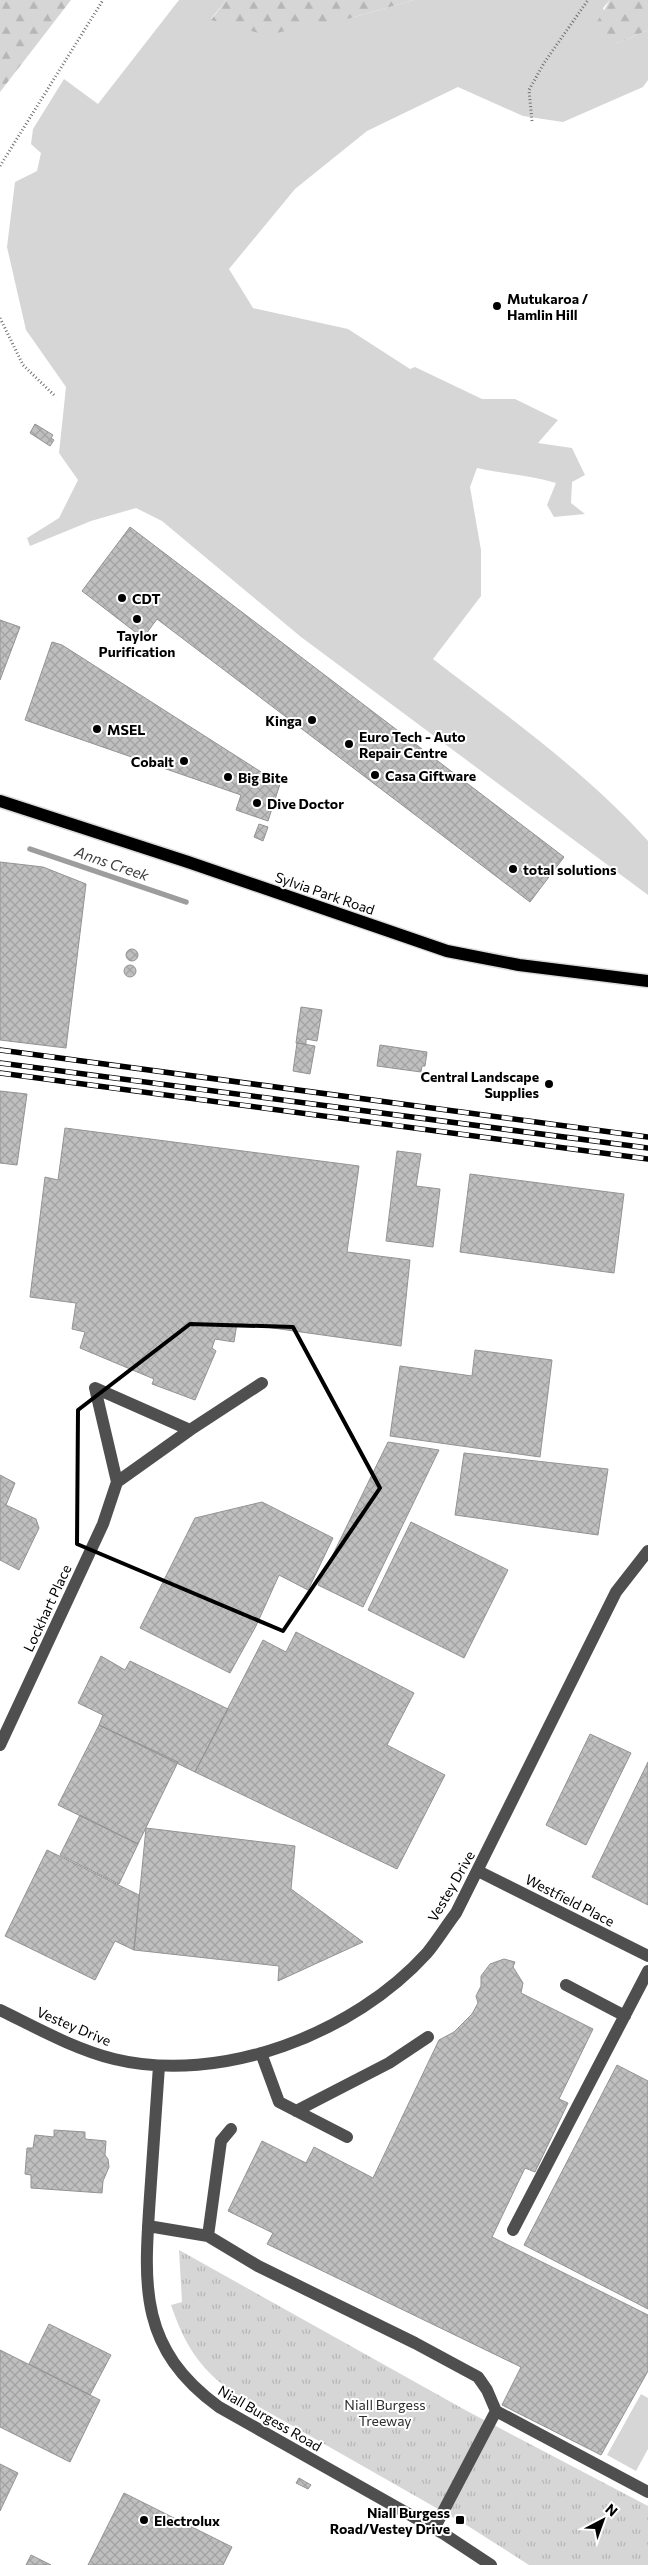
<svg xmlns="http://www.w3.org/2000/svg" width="648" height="2565" viewBox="0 0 648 2565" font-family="Commissioner,sans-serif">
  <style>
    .grass { fill: #d6d6d6 }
    .forest { fill: url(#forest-firs) }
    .park { fill: url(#park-tufts) }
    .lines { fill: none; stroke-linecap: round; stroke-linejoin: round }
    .stream { stroke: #9d9d9d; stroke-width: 5.5 }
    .building { fill: url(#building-cross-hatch); stroke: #939393 }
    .major-casing { stroke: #dbdbdb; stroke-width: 15 }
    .path { stroke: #717171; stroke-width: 3; stroke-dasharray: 1 2.5; stroke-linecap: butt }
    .minor { stroke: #4f4f4f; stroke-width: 12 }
    .major { stroke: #000; stroke-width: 12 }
    .rail-casing { stroke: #000; stroke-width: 5.5 }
    .rail { stroke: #fff; stroke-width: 4; stroke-dasharray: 11; stroke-linecap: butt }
    .marked { fill: none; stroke: #000; stroke-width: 4; stroke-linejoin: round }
    .poi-dot { fill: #000; stroke: #fff; stroke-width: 2 }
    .labels { text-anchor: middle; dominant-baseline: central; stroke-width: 4; stroke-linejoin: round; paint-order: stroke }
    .poi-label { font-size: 14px; font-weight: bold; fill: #000; stroke: #fff; text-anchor: start }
    .street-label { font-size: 14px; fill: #000; stroke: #fff }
    .park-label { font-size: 14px; fill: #2d2d2d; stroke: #fff }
    .water-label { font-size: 15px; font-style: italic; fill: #3e3e3e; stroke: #fff }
  </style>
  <defs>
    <pattern id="forest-firs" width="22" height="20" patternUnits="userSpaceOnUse" patternTransform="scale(1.25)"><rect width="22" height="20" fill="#d6d6d6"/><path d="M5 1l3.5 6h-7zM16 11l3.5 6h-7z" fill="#b6b6b6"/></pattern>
    <pattern id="park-tufts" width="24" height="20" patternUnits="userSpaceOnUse" patternTransform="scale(1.25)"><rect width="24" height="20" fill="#d6d6d6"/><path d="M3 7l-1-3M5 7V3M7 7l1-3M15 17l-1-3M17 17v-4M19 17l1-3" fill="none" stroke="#b6b6b6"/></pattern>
    <pattern id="building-cross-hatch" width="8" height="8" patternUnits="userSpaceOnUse" patternTransform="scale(1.25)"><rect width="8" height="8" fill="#bfbfbf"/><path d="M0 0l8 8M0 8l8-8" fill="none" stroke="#a2a2a2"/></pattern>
  </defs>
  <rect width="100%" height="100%" fill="#fff"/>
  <!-- grass -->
  <path class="grass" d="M179 0H226L211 19 351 18 414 0H610L603 8 616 44 648 30V80L643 87 563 122 523 116 458 87 367 131 295 189 229 269 253 308 348 329 410 369 415 367 482 399H515L558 420 538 443 572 448 585 475 572 482 571 503 585 514 554 517 547 505 556 483C529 475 504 474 477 468L470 487 481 550V596L433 659C507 716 585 771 648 841V895L301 637 162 521 136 508 91 521 30 546 27 538 59 518 78 480 59 453 66 387 26 330 7 247 15 182 37 171 41 153 31 144 33 129 64 79 98 104Z
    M641 2394 648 2398V2449L636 2471 607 2455Z"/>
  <!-- forest -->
  <path class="forest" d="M0 0H71L0 92Z
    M226 0H414L351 18 266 35 211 20Z
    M610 0H648V30L616 44 594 27Z"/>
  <!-- park -->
  <path class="park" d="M179 2250 467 2411 648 2506V2565H529L468 2526 231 2391C198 2367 184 2343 171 2305L182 2302Z"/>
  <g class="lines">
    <!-- stream -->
    <path class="stream" d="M30 849 186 902"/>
  </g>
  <!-- building -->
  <path class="building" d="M35 424 53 435 51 438 54 440 50 446 30 433Z
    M130 527 564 857 530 902 157 619 143 638 82 591Z
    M0 620 20 627 0 680Z
    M52 642 62 645 280 784 268 821 236 810 241 795 25 720Z
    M259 824 268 827 263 841 254 837Z
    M0 862 43 867 86 884 66 1048 0 1040Z
    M126 955a6 6 0 1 1 12 0a6 6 0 1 1-12 0Z
    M124 971a6 6 0 1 1 12 0a6 6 0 1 1-12 0Z
    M301 1007 322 1010 317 1041 306 1039V1044L296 1043Z
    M297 1043 315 1046 310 1074 293 1071Z
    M380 1045 427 1052 425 1066H422L421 1072 377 1066Z
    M0 1091 27 1094 17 1165 0 1163Z
    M65 1128 359 1166 347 1252 410 1260 401 1346 237 1323 234 1342 215 1339 212 1348 216 1351 195 1400 152 1384 154 1379 80 1348 85 1332 72 1329 76 1303 30 1297 45 1177 58 1180Z
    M397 1151 421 1154 416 1186 440 1189 433 1247 386 1241Z
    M470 1174 624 1194 614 1273 460 1252Z
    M475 1350 552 1360 540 1457 390 1436 400 1366 472 1376Z
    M388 1442 439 1450 363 1607 318 1585Z
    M464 1453 608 1469 598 1535 455 1515Z
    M0 1475 15 1483 6 1505 36 1519 39 1528 19 1570 0 1560Z
    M262 1502 333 1538 308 1590 279 1575 256 1626 230 1673 140 1628 195 1518Z
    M411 1522 508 1570 464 1658 368 1610Z
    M296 1632 414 1693 387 1745 445 1775 397 1869 195 1772 263 1640 286 1652Z
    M101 1656 125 1670 130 1661 228 1709 195 1772 99 1725 103 1715 78 1703Z
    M99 1725 178 1762 138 1844 58 1805Z
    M590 1734 631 1753 586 1845 546 1825Z
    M648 1762V1905L592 1877Z
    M80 1815 138 1844 119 1884 60 1855Z
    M146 1828 295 1846 291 1889 363 1942 278 1981 279 1966 134 1950Z
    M47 1850 139 1895 134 1950 115 1941 95 1980 5 1936Z
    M504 1959 515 1962 513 1967 523 1983 521 1993 593 2029 559 2099 568 2103 535 2172 525 2168 492 2237 648 2315V2371L601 2455 502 2405 521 2367 267 2244 273 2233 228 2211 262 2141 306 2163 314 2147 373 2178 439 2040 454 2032 472 2014 478 2003 476 1996 481 1986V1976L490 1964Z
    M617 2065 648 2081V2309L524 2245Z
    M54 2130 85 2132V2139L106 2141 105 2155 108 2159 109 2167 103 2181 102 2193 31 2188V2175L25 2174 27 2148H33L35 2135 54 2137Z
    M49 2324 111 2355 90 2395 29 2364Z
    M0 2350 100 2400 70 2462 0 2427Z
    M0 2464 18 2473 0 2511Z
    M299 2478 311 2485 308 2489 296 2483Z
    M124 2493 232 2547 223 2565H88Z
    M31 2555 51 2565H26Z"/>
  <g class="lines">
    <defs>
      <path id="major" d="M0 801 188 862 447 951 519 965 648 981"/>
    </defs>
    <!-- major casing -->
    <use href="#major" class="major-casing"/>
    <!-- path -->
    <path class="path" d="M532 121 529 90 544 63 588 0
      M0 166 103 0
      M0 318 23 365 54 395"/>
    <!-- minor -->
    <path class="minor" d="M95 1388 190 1430 117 1482Z
      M190 1430 262 1383
      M0 1745 103 1524 117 1482
      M478 1871 648 1956
      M566 1985 625 2016
      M0 2010C37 2028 74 2049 114 2059 221 2085 354 2034 427 1953 437 1941 446 1926 456 1913L616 1592 648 1551
      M261 2053 279 2102 347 2137
      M159 2066C156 2110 153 2153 150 2196 144 2285 138 2348 219 2407L444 2534 491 2565
      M296 2111 389 2063 428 2037
      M148 2226 208 2236 258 2266 415 2343 478 2377 487 2390 496 2411 648 2492
      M513 2230 648 1971
      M208 2236 221 2141 231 2129
      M434 2529 496 2411"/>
    <!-- major -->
    <use href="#major" class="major"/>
    <defs>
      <path id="rail" d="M0 1050 648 1137
        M0 1063 648 1148
        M0 1073 648 1159"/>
    </defs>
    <!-- rail casing -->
    <use href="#rail" class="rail-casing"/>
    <!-- rail -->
    <use href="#rail" class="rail"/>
  </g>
  <!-- marked area -->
  <path class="marked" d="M190 1324 293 1327 380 1488 283 1631 77 1544 78 1410Z"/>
  <!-- markers -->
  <g class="poi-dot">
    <circle cx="497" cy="306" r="5"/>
    <circle cx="122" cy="598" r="5"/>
    <circle cx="137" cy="619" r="5"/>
    <circle cx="312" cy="720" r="5"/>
    <circle cx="97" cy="729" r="5"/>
    <circle cx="349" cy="744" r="5"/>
    <circle cx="184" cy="761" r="5"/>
    <circle cx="375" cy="775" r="5"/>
    <circle cx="228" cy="777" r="5"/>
    <circle cx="257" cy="803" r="5"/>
    <circle cx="513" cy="869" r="5"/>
    <circle cx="549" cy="1084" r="5"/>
    <circle cx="144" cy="2520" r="5"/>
    <rect x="455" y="2515" width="10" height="10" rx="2.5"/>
  </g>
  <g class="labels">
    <!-- poi labels -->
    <g class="poi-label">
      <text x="507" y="298">Mutukaroa /<tspan x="507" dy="16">Hamlin Hill</tspan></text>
      <text x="132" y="598">CDT</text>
      <text x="137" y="635" text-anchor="middle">Taylor<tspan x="137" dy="16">Purification</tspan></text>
      <text x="302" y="720" text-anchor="end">Kinga</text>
      <text x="107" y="729">MSEL</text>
      <text x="359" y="736">Euro Tech - Auto<tspan x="359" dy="16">Repair Centre</tspan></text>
      <text x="174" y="761" text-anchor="end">Cobalt</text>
      <text x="385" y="775">Casa Giftware</text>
      <text x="238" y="777">Big Bite</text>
      <text x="267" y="803">Dive Doctor</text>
      <text x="523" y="869">total solutions</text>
      <text x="539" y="1076" text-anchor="end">Central Landscape<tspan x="539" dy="16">Supplies</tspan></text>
      <text x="450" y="2512" text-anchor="end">Niall Burgess<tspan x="450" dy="16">Road/Vestey Drive</tspan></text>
      <text x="154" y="2520">Electrolux</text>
    </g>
    <!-- street labels -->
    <g class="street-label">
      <text transform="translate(325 893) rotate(19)">Sylvia Park Road</text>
      <text transform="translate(47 1608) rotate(-65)">Lockhart Place</text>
      <text transform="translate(451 1886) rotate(-60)">Vestey Drive</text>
      <text transform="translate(570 1900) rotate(27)">Westfield Place</text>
      <text transform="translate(74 2026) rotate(23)">Vestey Drive</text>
      <text transform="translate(270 2418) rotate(30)">Niall Burgess Road</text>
    </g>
    <!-- park labels -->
    <g class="park-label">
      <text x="385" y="2404">Niall Burgess<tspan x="385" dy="16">Treeway</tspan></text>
    </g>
    <!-- water labels -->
    <g class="water-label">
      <text transform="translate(112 863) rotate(19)">Anns Creek</text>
    </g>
  </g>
  <!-- north arrow -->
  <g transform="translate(603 2520) rotate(41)" stroke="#ffffff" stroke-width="4" paint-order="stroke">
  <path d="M0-4L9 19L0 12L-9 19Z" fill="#000000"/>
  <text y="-8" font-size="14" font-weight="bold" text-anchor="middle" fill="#000000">N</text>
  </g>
</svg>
